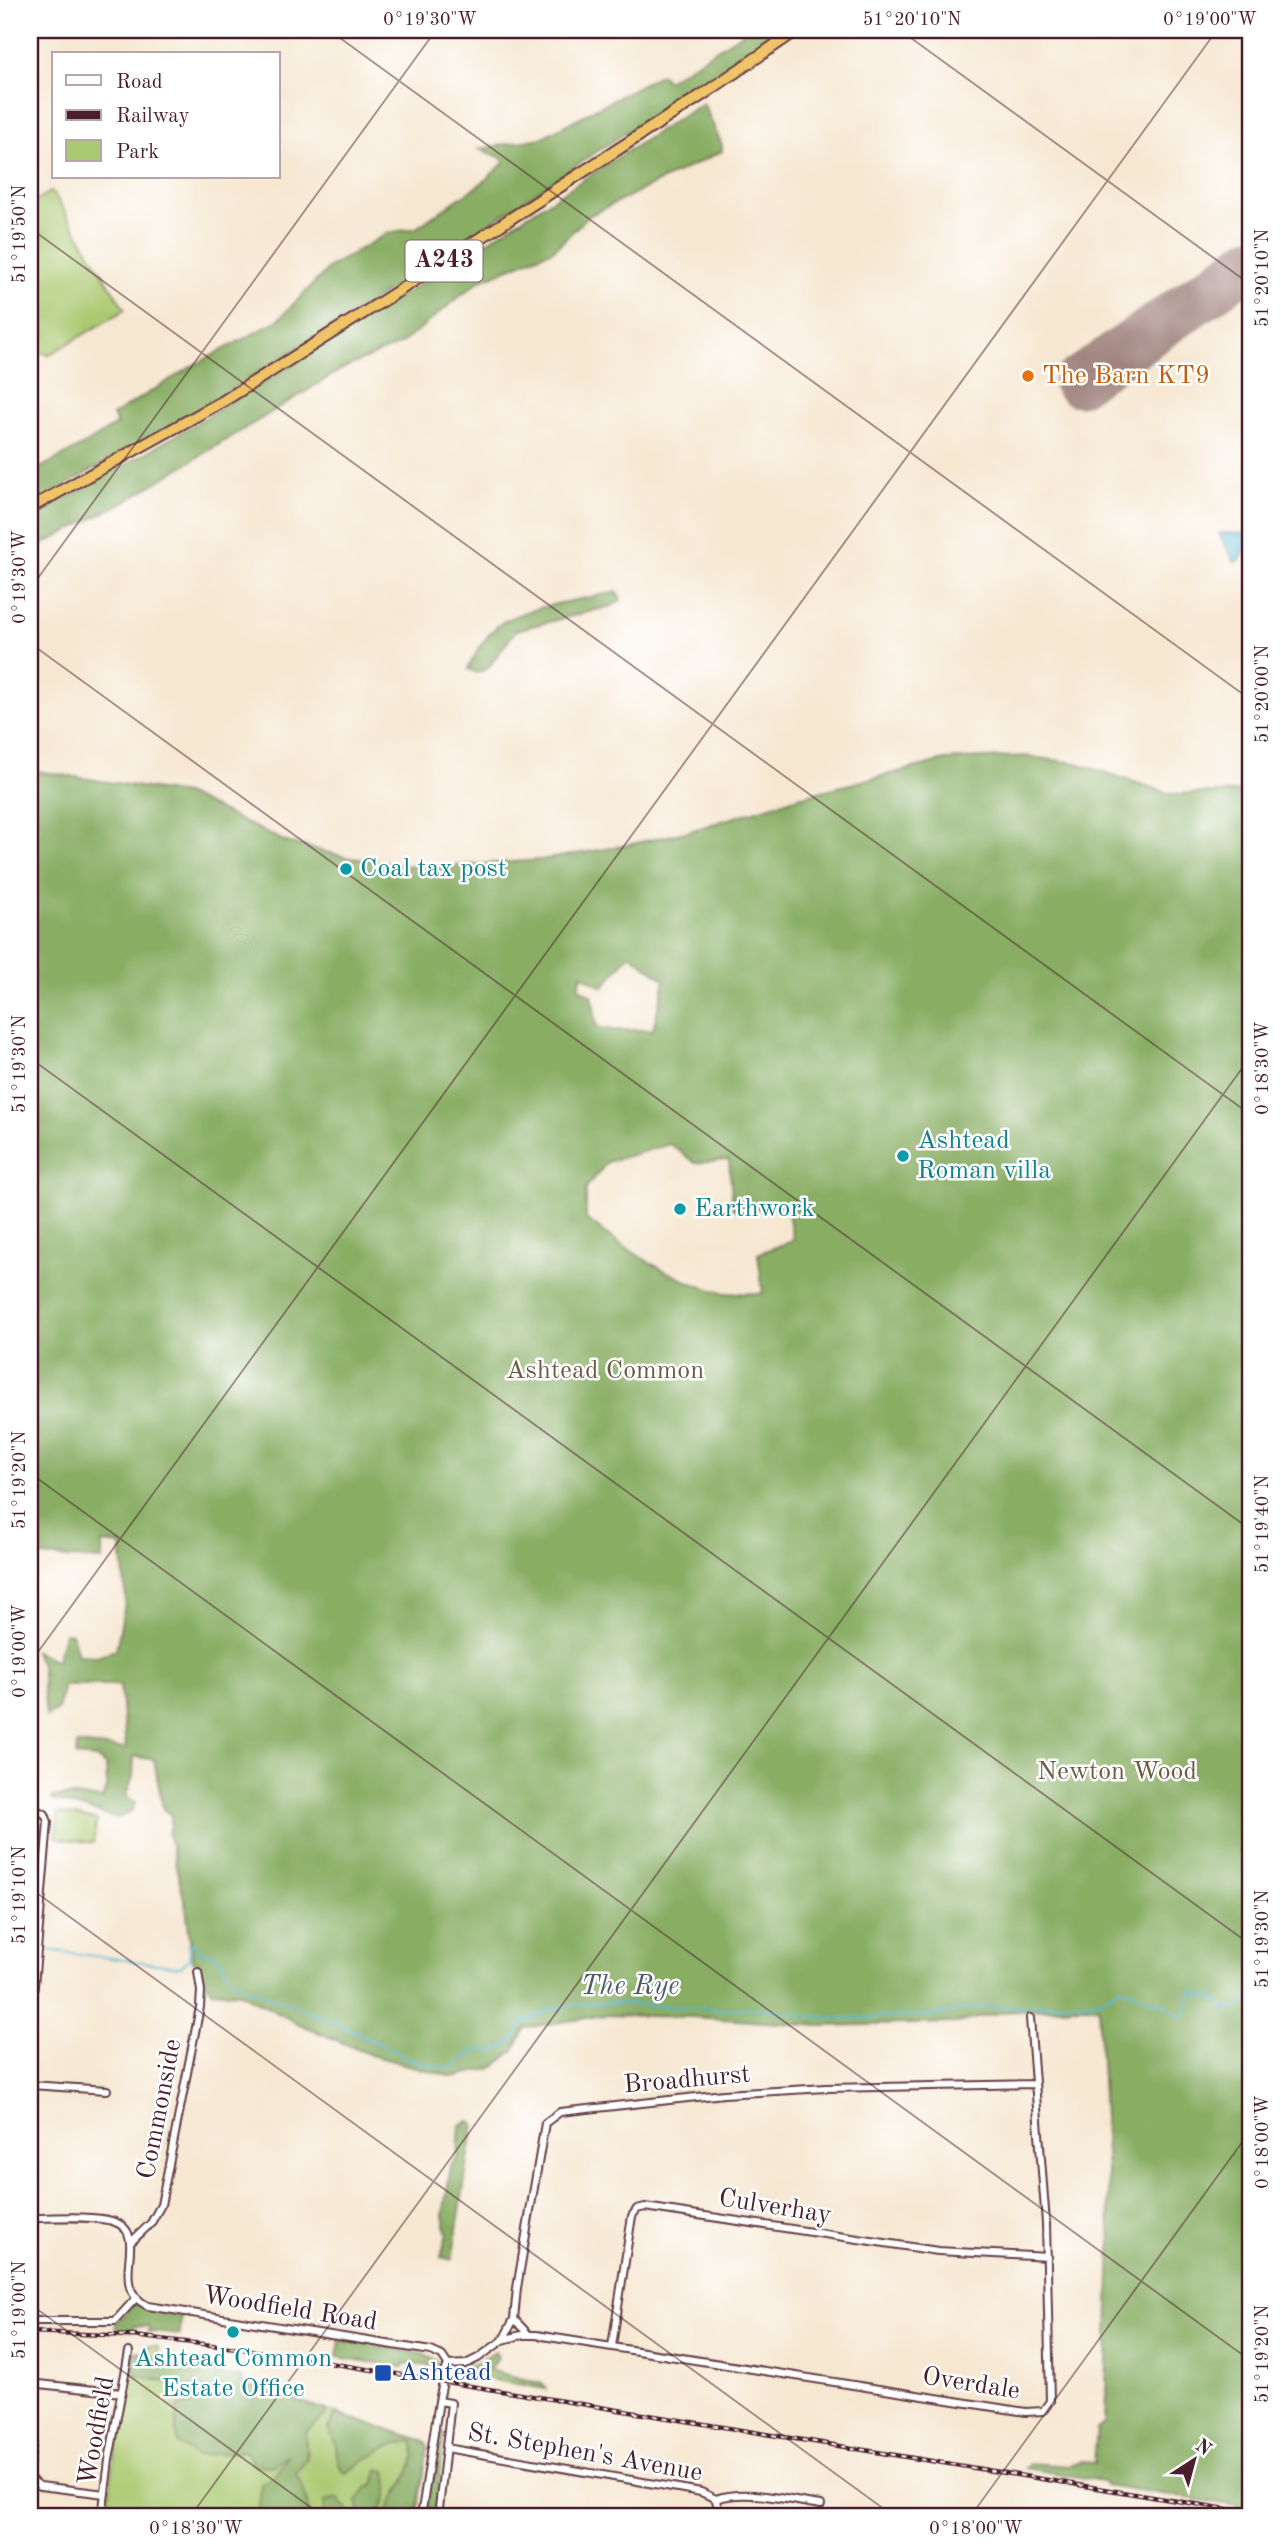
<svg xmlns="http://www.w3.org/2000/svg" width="1281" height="2547" viewBox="0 0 1281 2547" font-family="'Old Standard TT',serif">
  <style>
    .green { fill: #abc971; stroke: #7a744e; stroke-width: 2 }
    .forest { fill: #88ad63; stroke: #696647; stroke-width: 2; fill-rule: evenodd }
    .water { fill: #53b6d1; stroke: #4e6a7e; stroke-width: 2 }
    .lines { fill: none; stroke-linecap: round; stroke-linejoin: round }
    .stream { stroke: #53b6d1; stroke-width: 2 }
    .runway { stroke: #a0837e; stroke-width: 49 }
    .minor-casing { stroke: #643d44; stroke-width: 10 }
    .trunk-casing { stroke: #643d44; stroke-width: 14 }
    .minor { stroke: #fff; stroke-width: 6 }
    .trunk { stroke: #efc469; stroke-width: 10 }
    .rail-casing { stroke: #4a1f2b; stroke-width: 4.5 }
    .rail { stroke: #fff; stroke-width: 2; stroke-dasharray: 5; stroke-linecap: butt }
    .ticks { fill: none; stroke: #4a1f2b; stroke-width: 2; stroke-opacity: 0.45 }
    .food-dot { fill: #e8710a; stroke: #fff; stroke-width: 2.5 }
    .culture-dot { fill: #0f9aa8; stroke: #fff; stroke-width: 2.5 }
    .transit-dot { fill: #1a4fb4; stroke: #fff; stroke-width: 2.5 }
    .labels { text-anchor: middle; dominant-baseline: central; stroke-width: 5; stroke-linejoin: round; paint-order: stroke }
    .shield { fill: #fff; stroke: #80626b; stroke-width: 2 }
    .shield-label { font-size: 24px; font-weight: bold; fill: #4a1f2b }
    .food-label { font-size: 26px; fill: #c56008; stroke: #fff; text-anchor: start }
    .culture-label { font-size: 26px; fill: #0d838f; stroke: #fff; text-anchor: start }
    .park-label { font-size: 26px; fill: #6c5a44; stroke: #fff }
    .street-label { font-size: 26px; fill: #4a1f2b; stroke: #fff }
    .transit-label { font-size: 26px; fill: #164399; stroke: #fff; text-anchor: start }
    .water-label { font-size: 28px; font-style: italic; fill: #4e5b6d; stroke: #fff }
    .neatline { fill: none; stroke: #4a1f2b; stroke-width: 2.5 }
    .ticks-label { font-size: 18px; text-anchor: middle; fill: #4a1f2b }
  </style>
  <rect width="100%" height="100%" fill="#fff"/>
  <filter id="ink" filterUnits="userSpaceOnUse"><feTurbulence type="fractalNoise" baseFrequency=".0143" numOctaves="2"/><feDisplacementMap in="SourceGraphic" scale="14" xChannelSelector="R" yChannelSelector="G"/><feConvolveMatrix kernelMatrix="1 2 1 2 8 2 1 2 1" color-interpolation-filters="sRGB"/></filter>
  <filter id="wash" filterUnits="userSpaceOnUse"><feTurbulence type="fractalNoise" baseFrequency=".00686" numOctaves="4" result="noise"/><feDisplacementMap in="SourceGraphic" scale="28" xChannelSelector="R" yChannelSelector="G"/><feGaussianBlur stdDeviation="1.57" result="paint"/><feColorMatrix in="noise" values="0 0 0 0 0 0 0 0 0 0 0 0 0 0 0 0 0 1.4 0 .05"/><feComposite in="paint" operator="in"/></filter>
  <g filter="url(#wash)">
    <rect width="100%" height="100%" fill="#f6e7d1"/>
    <!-- green -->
    <path class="green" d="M52 191 125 310 49 355 37 351 30 339V204Z
      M58 1813 97 1820 93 1843 56 1838Z
      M147 2346 158 2347V2357L224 2376 241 2377 244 2385 425 2441 428 2447 416 2517H106C113 2461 123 2407 133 2352L146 2351Z"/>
    <!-- forest -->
    <path class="forest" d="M747 30H779L393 288 234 388 30 506V473L86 444 117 424 113 415 194 365 277 321 331 266 388 233 416 228 483 182 505 162 500 157 479 149 541 138 661 74 667 81Z
      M703 103 722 145V151L588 216 555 249 479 281 401 344 344 368 126 501 30 551V518C262 392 480 244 703 103Z
      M617 592 621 600 612 606 516 630 488 668 478 673 468 669C475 654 486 634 500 624 525 606 585 599 617 592Z
      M1024 756 1076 763 1171 794 1251 792V2508L1105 2485 1103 2481 1025 2468 1029 2463 1070 2466 1081 2462 1094 2463 1097 2428 1105 2423 1111 2245 1098 2007H1073L1003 2012 956 2023 822 2026 693 2017 604 2015 525 2028 514 2050 493 2068 452 2077 371 2055 299 2024 240 1993 211 1991 207 1983H202L199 1963 193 1961 186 1907 168 1833 171 1826V1815L163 1809 154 1760 134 1756 133 1777 126 1795 135 1803 131 1812 118 1818 52 1800V1797L76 1796 102 1799 107 1787 106 1766 96 1758 76 1756 77 1744 126 1749 120 1685H64L58 1709 46 1717 41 1665 34 1651 57 1661 64 1633 72 1634 78 1655 96 1656 116 1650 126 1599 121 1545 102 1543V1560L39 1556 34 1546 30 1545V770L185 794 286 842 346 857 425 868 541 860 623 846 690 831 799 797 945 760ZM630 954 665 980 653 1030H613L597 1027 592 996 578 987 582 975 603 987ZM670 1144 695 1163 729 1160 733 1209 787 1207 793 1240 758 1254 763 1293C750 1293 733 1295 720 1292 669 1279 627 1250 586 1219V1188L607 1162Z
      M470 2121 474 2124 452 2260 441 2257 447 2233 443 2216 451 2166 458 2156 460 2125Z
      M134 2304H141L181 2314 180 2335 149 2332V2327L134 2326 133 2331 117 2330 116 2323Z
      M340 2340 423 2354 436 2361 438 2367 404 2363 403 2367 337 2357Z
      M495 2351 498 2357 489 2370 542 2384 546 2389 452 2373 453 2368 475 2364Z
      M133 2352 224 2376 241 2377 244 2385 327 2410 325 2415 305 2433 307 2458 296 2474 303 2488 311 2517H253L259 2513 261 2484 275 2476 288 2455 273 2466 255 2465 244 2451 196 2456 179 2445 176 2429 178 2407 210 2399 215 2392 129 2374Z
      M335 2414 425 2441 428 2447 416 2517H386C394 2491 419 2472 414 2442 388 2440 366 2460 344 2474 332 2456 342 2448 328 2429Z
      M441 2431 444 2433 435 2517H423L437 2432Z
      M378 2470 386 2471C393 2488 386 2503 376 2517H365L359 2510 357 2500 366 2489 374 2485Z
      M338 2498 353 2517H325L324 2502Z"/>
    <!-- water -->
    <path class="water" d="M1219 533 1250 534 1241 559 1237 562 1234 561Z"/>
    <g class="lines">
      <!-- stream -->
      <path class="stream" d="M47 1950 181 1967 190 1958 188 1943 197 1945 200 1952 217 1955 233 1982 340 2024 406 2057 429 2065 451 2068 478 2049 493 2051 504 2047 515 2037 522 2023 553 2008 581 2004 613 2003 714 2009 760 2008 800 2015 842 2019 949 2014C972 2005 1001 2006 1025 2007 1035 2008 1044 2005 1053 2004 1077 2002 1101 2007 1119 1987L1163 2004H1167L1175 2014 1181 2016 1186 2014 1191 1993 1194 1990 1204 1997H1213L1226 2010 1242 2006 1251 1994"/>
      <!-- runway -->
      <path class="runway" d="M1078 382 1251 262"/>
    </g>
  </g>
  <g filter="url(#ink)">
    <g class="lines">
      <defs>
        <path id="minor" d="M30 1808 45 1814 48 1822 30 2032
          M30 2085 107 2090
          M30 2218C52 2218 92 2215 112 2221 154 2233 104 2285 148 2306L431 2351 442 2356 448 2365
          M131 2242 151 2223 161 2205 200 2007 201 1991 198 1972
          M514 2319 528 2334
          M30 2321H115L136 2298
          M503 2340 521 2335H536L974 2404 1026 2412 1043 2411 1050 2401 1046 2223 1030 2018
          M612 2346 632 2216 637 2209 645 2207 938 2251 1048 2257
          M448 2365 466 2364 478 2358 503 2340 514 2319 517 2288 545 2123 560 2112 724 2094 826 2088 1035 2084
          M30 2383 122 2393
          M446 2448 701 2492 716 2499C745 2488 790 2501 821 2505
          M30 2462 33 2441
          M30 2479 40 2486 105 2494
          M716 2499 719 2517
          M102 2517 109 2460 129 2352
          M421 2517 439 2401 445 2372 448 2365
          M438 2517 451 2403 439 2401
          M925 2517V2515"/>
        <path id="trunk" d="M30 508 225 400 389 297 705 93 797 30"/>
      </defs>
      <!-- minor casing -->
      <use href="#minor" class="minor-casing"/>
      <!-- trunk casing -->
      <use href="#trunk" class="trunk-casing"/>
      <!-- minor -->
      <use href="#minor" class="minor"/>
      <!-- trunk -->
      <use href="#trunk" class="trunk"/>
      <defs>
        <path id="rail" d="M30 2332 133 2336 237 2348 1251 2513"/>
      </defs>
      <!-- rail casing -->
      <use href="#rail" class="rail-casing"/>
      <!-- rail -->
      <use href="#rail" class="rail"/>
    </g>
  </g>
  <!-- ticks -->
  <path class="ticks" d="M329 30 1251 700M900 30 1251 285M30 228 1251 1115M30 589 436 30M30 643 1251 1530M30 1058 1251 1945M30 1473 1251 2361M30 1663 1217 30M30 1888 895 2517M30 2304 324 2517M190 2517 1251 1056M970 2517 1251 2130"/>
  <!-- markers -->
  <circle class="food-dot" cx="1028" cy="376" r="7"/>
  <g class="culture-dot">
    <circle cx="346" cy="869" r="7"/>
    <circle cx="903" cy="1156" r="7"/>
    <circle cx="680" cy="1209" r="7"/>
    <circle cx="233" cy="2332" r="7"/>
  </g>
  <rect class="transit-dot" x="374" y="2364" width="18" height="18" rx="3.5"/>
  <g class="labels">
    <!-- shield labels -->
    <rect class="shield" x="405.5" y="240.5" width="77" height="41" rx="5"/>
    <g class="shield-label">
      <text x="444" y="261">A243</text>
    </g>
    <!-- food labels -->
    <g class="food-label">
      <text x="1042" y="376">The Barn KT9</text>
    </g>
    <!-- culture labels -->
    <g class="culture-label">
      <text x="360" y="869">Coal tax post</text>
      <text x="917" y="1141">Ashtead<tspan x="917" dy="30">Roman villa</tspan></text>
      <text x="694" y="1209">Earthwork</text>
      <text x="233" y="2359" text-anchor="middle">Ashtead Common<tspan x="233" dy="30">Estate Office</tspan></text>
    </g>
    <!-- park labels -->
    <g class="park-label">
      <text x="605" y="1371">Ashtead Common</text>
      <text x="1117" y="1772">Newton Wood</text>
    </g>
    <!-- street labels -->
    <g class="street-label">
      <text transform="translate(687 2080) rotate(-5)">Broadhurst</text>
      <text transform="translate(160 2109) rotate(-79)">Commonside</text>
      <text transform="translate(775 2207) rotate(9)">Culverhay</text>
      <text transform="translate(290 2309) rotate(9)">Woodfield Road</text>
      <text transform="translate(971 2384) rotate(9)">Overdale</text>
      <text transform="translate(97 2431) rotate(-80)">Woodfield</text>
      <text transform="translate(585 2453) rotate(10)">St. Stephen's Avenue</text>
    </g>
    <!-- transit labels -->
    <g class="transit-label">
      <text x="399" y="2373">Ashtead</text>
    </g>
    <!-- water labels -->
    <g class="water-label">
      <text x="630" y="1987">The Rye</text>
    </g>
  </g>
  <!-- margin -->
  <rect width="1281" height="2547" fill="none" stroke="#fff" stroke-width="77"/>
  <!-- legend -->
  <rect x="52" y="52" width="228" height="126" fill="#ffffff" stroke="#b7a5aa" stroke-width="2"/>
  <rect x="66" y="75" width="35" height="10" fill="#ffffff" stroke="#b7a5aa" stroke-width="2"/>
  <text x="116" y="88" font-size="21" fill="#4a1f2b">Road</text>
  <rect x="66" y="110" width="35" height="10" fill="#4a1f2b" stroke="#b7a5aa" stroke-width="2"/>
  <text x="116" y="122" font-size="21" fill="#4a1f2b">Railway</text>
  <rect x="66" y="140" width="35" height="21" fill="#abc971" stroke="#b7a5aa" stroke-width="2"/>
  <text x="116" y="158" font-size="21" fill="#4a1f2b">Park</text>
  <!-- north arrow -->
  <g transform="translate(1194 2460) rotate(36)" stroke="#ffffff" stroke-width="5" paint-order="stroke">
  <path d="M0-5L12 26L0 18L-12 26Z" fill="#4a1f2b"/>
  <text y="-10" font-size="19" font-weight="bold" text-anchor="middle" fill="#4a1f2b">N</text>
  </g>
  <rect x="38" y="38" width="1204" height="2470" class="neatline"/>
  <g class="ticks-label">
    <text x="430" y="25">0°19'30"W</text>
    <text x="912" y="25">51°20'10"N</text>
    <text x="1210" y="25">0°19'00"W</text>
    <text transform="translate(19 234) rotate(-90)" y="6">51°19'50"N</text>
    <text transform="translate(1262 278) rotate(-90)" y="6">51°20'10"N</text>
    <text transform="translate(19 577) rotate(-90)" y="6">0°19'30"W</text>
    <text transform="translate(1262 694) rotate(-90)" y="6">51°20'00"N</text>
    <text transform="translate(19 1064) rotate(-90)" y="6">51°19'30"N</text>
    <text transform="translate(1262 1068) rotate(-90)" y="6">0°18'30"W</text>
    <text transform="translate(19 1480) rotate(-90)" y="6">51°19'20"N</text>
    <text transform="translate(1262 1524) rotate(-90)" y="6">51°19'40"N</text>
    <text transform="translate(19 1651) rotate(-90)" y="6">0°19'00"W</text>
    <text transform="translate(19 1895) rotate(-90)" y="6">51°19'10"N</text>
    <text transform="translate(1262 1939) rotate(-90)" y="6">51°19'30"N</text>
    <text transform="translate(1262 2142) rotate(-90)" y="6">0°18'00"W</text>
    <text transform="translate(19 2310) rotate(-90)" y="6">51°19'00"N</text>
    <text transform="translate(1262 2354) rotate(-90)" y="6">51°19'20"N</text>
    <text x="196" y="2534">0°18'30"W</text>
    <text x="976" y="2534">0°18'00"W</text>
  </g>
</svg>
